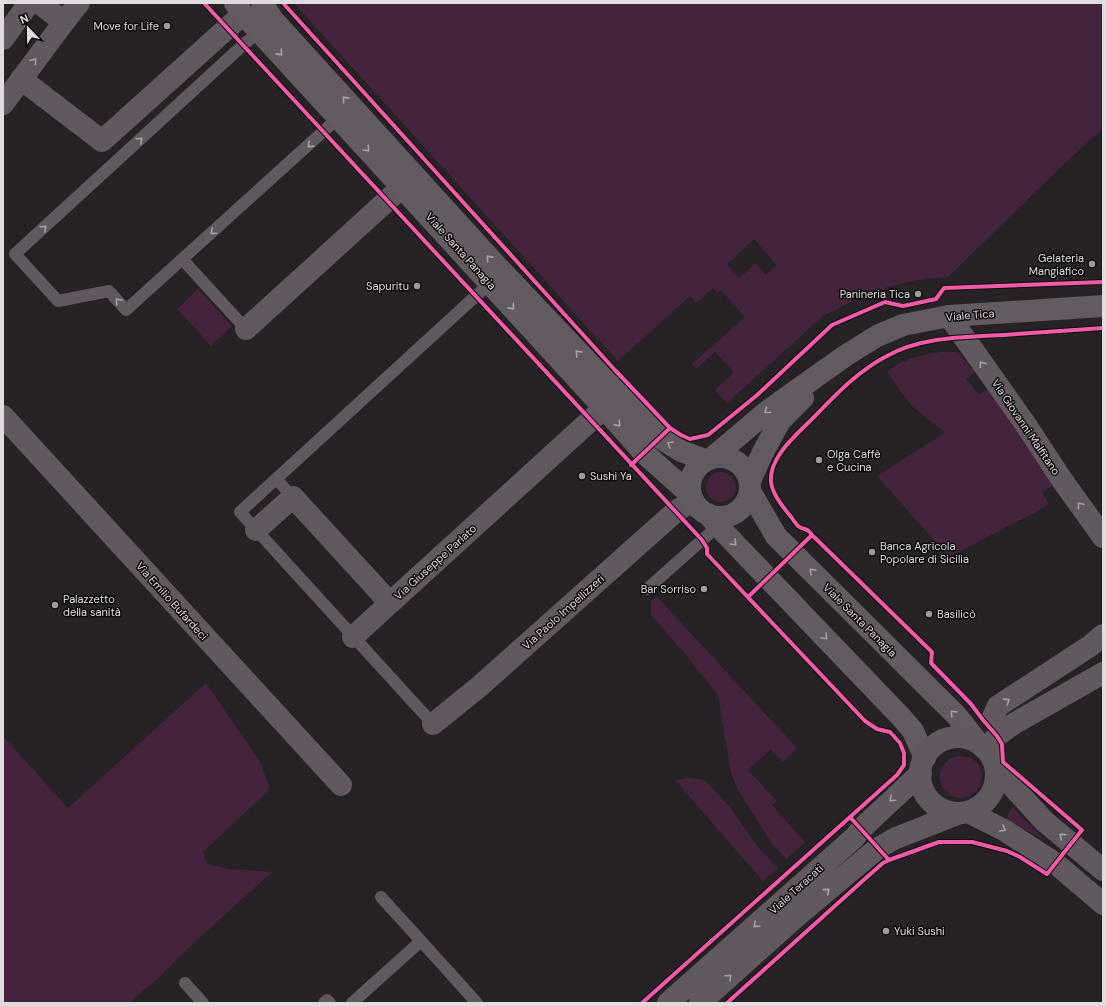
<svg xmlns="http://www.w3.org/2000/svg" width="1106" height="1006" viewBox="0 0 1106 1006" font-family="'DM Sans',sans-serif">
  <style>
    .green { fill: #44243c; fill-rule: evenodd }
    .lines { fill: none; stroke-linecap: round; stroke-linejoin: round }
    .lane { stroke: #62585f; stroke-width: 12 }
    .street { stroke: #62585f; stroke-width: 22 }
    .secondary { stroke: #645a61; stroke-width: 22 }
    .primary { stroke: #625960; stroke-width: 22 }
    .cycleway-casing { stroke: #0f0c0e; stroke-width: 6 }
    .cycleway { stroke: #f35aa7; stroke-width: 4 }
    .oneway { stroke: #a8a1a6 }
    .oneway2 { stroke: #a7a0a5 }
    .poi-dot { fill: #9f9a9d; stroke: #0f0c0e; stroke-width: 1.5 }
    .labels { text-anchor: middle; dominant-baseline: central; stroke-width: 3; stroke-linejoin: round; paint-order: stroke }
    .poi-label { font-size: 11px; fill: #dfdbde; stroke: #0f0c0e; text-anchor: start }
    .street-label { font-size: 11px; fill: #dfdbde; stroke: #0f0c0e }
  </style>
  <rect width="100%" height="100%" fill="#272225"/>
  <!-- green -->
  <path class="green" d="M294 3H1103V128L1062 166 948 277 922 279 888 287 855 300 823 316 727 403 715 390 734 372 715 352 696 369 692 364 745 317 721 290 717 293 713 288 696 303 690 296 618 361ZM754 239 777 265 766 275 756 263 739 278 727 264Z
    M198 289 232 326 211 346 177 309Z
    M940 352H958L975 372 966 379 979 395 988 388 1021 427 1052 486 1042 491 1049 505 949 557 877 476 945 433 911 405 887 372C902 359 921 355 940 352Z
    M706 487a15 15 0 1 1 30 0a15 15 0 1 1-30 0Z
    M657 597 797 748 783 762 771 749 748 770 777 801 772 805 805 842 787 859 772 844 737 788 731 773 718 695 680 648 651 615V601Z
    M206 683 260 762 270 789 203 852 207 864 230 869 272 872 198 939 155 981 131 1001 132 1003H3V736L68 808Z
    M940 777a21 21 0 1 1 42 0a21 21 0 1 1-42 0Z
    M687 778 705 780 731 808 757 846 778 868 763 881 675 780Z
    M1012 807 1046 841 1006 819Z"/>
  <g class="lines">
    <!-- lane -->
    <path class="lane" d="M260 31 243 45 15 254 58 301 109 291 126 310 338 118
      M183 260 246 329
      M276 479 293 497
      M647 589 718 526
      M433 724 240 512 490 283
      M421 941 477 1003
      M185 983 203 1003
      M324 1003 327 1000 330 1003
      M352 1003 421 941 381 897"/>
    <!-- street -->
    <path class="street" d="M39 3 64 22
      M3 39 29 3
      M21 79 102 141 243 14
      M3 104 64 22 79 3
      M949 316 1026 425 1062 480 1103 537
      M246 329 402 187
      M3 416 341 785
      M256 530 293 497 390 603 604 408
      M353 637 390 603
      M433 724 480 686 675 512 693 500
      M1002 732 993 717 998 706 1090 646 1103 635
      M986 750C996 736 1001 732 1015 723L1103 673"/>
    <!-- secondary -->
    <path class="secondary" d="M235 3 243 14 604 408 644 453 691 495
      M262 3 273 20 493 262 660 438 681 451 705 460
      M690 487a30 30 0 1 1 60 0a30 30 0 1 1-60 0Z
      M712 458 769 410 845 356 877 336 903 325 949 316 1103 306
      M750 481 762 454 780 421 803 398
      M750 491 776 536 957 716 978 743
      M708 514 718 526 763 573 902 718 913 731 925 758"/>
    <!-- primary -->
    <path class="primary" d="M920 775a38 38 0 1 1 76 0a38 38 0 1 1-76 0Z
      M995 766 1013 787 1044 821 1103 870
      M968 812 1004 830 1055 863 1103 904
      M668 1003 855 837 861 829 921 773
      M700 1003 798 915 878 848 896 838 960 813"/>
    <defs>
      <path id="cycleway" d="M204 3 702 540 707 548V554L865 721 877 729 890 732 900 743 904 753V765L897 775 642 1003
        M283 3 614 369 670 428 681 435 690 439 708 435 756 396 832 325 885 302 903 306 936 299 944 288 1103 282
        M631 465 670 428
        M748 597 812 535
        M850 817 889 860
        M727 1003 867 877 883 863 889 860 939 842H972L1007 851 1020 857 1047 874 1082 830 1003 762 1002 744 997 736 983 720 971 704 931 663 932 652 812 535C806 526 804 531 798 526 796 524 794 521 792 518 784 508 773 496 771 482 769 458 794 437 809 422 832 399 855 373 885 357 920 337 963 337 1003 335 1036 333 1070 330 1103 328"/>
    </defs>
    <!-- cycleway casing -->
    <use href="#cycleway" class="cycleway-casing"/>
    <!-- cycleway -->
    <use href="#cycleway" class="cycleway"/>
  </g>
  <!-- one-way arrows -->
  <defs><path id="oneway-chevron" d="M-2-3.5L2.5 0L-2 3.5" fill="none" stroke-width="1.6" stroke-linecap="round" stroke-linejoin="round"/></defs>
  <g class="oneway">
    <use href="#oneway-chevron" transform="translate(280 53) rotate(48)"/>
    <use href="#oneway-chevron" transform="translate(345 99) rotate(-132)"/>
    <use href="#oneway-chevron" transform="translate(367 149) rotate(47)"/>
    <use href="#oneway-chevron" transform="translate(489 258) rotate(-132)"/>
    <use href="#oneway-chevron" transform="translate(512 307) rotate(48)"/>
    <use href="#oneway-chevron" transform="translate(578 353) rotate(-133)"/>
    <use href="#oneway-chevron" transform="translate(767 411) rotate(142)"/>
    <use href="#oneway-chevron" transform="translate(618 424) rotate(49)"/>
    <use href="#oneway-chevron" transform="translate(670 444) rotate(-149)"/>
    <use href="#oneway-chevron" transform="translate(734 543) rotate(46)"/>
    <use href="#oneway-chevron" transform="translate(812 571) rotate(-135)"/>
    <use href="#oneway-chevron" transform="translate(825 637) rotate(46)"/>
    <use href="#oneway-chevron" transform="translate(953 713) rotate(-134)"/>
  </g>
  <g class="oneway2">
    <use href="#oneway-chevron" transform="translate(34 61) rotate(-53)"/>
    <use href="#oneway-chevron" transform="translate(140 140) rotate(-42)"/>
    <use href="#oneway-chevron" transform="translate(310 145) rotate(138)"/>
    <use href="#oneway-chevron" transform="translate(44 228) rotate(-42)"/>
    <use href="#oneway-chevron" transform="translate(213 232) rotate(138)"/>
    <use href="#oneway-chevron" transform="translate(118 301) rotate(-132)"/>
    <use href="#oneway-chevron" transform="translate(982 364) rotate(-125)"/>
    <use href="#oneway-chevron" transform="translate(1080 505) rotate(-127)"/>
    <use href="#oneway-chevron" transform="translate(1007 701) rotate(-33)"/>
    <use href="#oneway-chevron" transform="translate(892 799) rotate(137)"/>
    <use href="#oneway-chevron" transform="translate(1003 829) rotate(30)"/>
    <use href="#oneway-chevron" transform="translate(1062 836) rotate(-140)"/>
    <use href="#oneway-chevron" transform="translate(827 891) rotate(-40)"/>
    <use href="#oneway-chevron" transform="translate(756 925) rotate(138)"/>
    <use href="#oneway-chevron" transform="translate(729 977) rotate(-42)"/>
  </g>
  <!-- markers -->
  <g class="poi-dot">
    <circle cx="167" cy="26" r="4"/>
    <circle cx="1092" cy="264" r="4"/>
    <circle cx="417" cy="286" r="4"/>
    <circle cx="918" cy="294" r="4"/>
    <circle cx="819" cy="460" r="4"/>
    <circle cx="582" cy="476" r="4"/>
    <circle cx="872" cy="552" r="4"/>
    <circle cx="704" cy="589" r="4"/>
    <circle cx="55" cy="605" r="4"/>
    <circle cx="929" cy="614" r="4"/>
    <circle cx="886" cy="931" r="4"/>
  </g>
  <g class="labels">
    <!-- poi labels -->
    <g class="poi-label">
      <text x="159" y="26" text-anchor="end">Move for Life</text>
      <text x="1084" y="258" text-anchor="end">Gelateria<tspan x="1084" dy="13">Mangiafico</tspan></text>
      <text x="409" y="286" text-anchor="end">Sapuritu</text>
      <text x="910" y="294" text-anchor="end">Panineria Tica</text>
      <text x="827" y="454">Olga Caffè<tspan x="827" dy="13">e Cucina</tspan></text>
      <text x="590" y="476">Sushi Ya</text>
      <text x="880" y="546">Banca Agricola<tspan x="880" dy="13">Popolare di Sicilia</tspan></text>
      <text x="696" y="589" text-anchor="end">Bar Sorriso</text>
      <text x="63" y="599">Palazzetto<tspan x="63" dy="13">della sanità</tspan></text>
      <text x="937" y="614">Basilicò</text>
      <text x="894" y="931">Yuki Sushi</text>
    </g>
    <!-- street labels -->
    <g class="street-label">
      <text transform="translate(461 251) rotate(48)">Viale Santa Panagia</text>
      <text transform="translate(970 315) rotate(-5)">Viale Tica</text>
      <text transform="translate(1026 427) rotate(56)">Via Giovanni Malfitano</text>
      <text transform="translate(435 562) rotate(-42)">Via Giuseppe Parlato</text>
      <text transform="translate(172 601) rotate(48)">Via Emilio Bufardeci</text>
      <text transform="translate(563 612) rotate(-42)">Via Paolo Impellizzeri</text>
      <text transform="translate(860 620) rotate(45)">Viale Santa Panagia</text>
      <text transform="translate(796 889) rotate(-42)">Viale Teracati</text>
    </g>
  </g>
  <!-- border -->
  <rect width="1106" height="1006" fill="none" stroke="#dfdbde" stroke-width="8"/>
  <!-- north arrow -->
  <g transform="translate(28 28) rotate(338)" stroke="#0f0c0e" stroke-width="3" paint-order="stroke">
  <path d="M0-3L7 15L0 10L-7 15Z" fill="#dfdbde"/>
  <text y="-6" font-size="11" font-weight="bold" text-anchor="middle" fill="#dfdbde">N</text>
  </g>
</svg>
